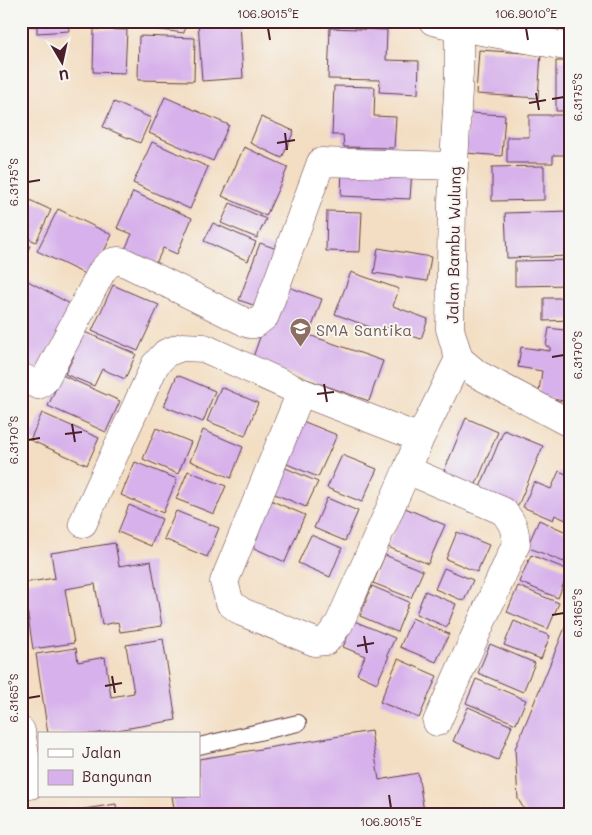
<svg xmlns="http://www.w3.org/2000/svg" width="592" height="835" viewBox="0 0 592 835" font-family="Mali,sans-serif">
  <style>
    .building { fill: #d7b1eb }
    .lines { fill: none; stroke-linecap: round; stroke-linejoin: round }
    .lane-casing { stroke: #633c42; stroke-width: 18 }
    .street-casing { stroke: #633c42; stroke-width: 29 }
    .lane { stroke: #fff; stroke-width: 16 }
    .street { stroke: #fff; stroke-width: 28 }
    .ticks { fill: none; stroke: #4a1f2b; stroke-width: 2 }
    .labels { text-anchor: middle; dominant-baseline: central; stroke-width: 4; stroke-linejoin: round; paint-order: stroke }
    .street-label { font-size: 16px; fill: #4a1f2b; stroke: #f6f6f2 }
    .education-label { font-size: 16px; fill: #785e54; stroke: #f6f6f2; text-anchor: start }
    .neatline { fill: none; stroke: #4a1f2b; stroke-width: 2 }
    .ticks-label { font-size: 12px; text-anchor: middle; fill: #4a1f2b }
  </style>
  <rect width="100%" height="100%" fill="#f6f6f2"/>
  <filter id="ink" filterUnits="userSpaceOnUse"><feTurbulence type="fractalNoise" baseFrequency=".02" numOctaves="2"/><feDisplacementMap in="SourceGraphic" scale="10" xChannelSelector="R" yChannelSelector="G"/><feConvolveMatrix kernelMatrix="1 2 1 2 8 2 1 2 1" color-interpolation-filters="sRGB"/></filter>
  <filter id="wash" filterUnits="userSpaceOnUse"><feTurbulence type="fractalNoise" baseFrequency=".0096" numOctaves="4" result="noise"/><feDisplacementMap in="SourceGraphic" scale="20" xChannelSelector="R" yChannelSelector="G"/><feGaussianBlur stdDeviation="1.12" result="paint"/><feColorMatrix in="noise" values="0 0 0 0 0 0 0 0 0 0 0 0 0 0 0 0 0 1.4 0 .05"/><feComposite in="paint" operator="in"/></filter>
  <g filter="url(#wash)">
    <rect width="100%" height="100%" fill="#f3dec3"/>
    <g id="blocks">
      <!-- building -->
      <path class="building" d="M27 21H86V23L68 24 69 31 37 33V26H27Z
        M156 21H186L184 33 154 29Z
        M198 21H240L243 78 202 81Z
        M330 28 387 30 386 60 419 61 418 94 379 92 380 80 328 79Z
        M94 29 127 30 125 73 93 72Z
        M139 36 195 38 194 81 138 80Z
        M479 50 541 54 538 98 476 94Z
        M556 61H571V111H556Z
        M334 86 375 87 374 116 396 117 394 148 344 147 343 135H332Z
        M165 97 229 125 213 161 149 133Z
        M114 102 151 118 140 143 103 127Z
        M469 113 505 115 502 156 466 153Z
        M529 115H571V155H553V163H507V137H529Z
        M261 117 294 131 282 158 250 143Z
        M152 142 208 167 190 209 133 183Z
        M244 147 288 167 266 216 222 196Z
        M342 166 412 169 410 199 341 196Z
        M544 166V200L492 201V167Z
        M133 192 192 218 177 254 163 248 153 270 122 256 132 234 117 228Z
        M21 196 51 210 36 242 21 235Z
        M230 203 266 219 257 238 221 223Z
        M58 209 112 235 91 277 37 251Z
        M327 211 362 212 360 252 326 251Z
        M569 211 571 256 507 258 505 213Z
        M213 223 256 242 248 261 204 241Z
        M21 242 30 246 21 265Z
        M260 243 285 252 264 309 239 300Z
        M378 248 431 257 427 281 374 273Z
        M570 260 571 285 515 286V261Z
        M351 272 399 289 393 306 428 319 421 339 385 327 383 332 335 314Z
        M28 281 74 306 37 373 21 364V293Z
        M113 285 159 305 138 351 92 331Z
        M283 285 322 299 309 335 383 361 369 401 252 360 266 320Z
        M544 298H571V320L544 321Z
        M549 328 571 331V402L538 397 542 371 518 367 521 347 550 351V347L546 346Z
        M82 331 136 354 125 379 102 369 94 386 65 374 74 356 71 355Z
        M62 375 120 401 106 432 48 406Z
        M177 375 215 391 203 422 164 406Z
        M221 387 258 403 245 436 207 421Z
        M42 413 99 438 87 465 30 440Z
        M466 418 498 432 474 489 442 476Z
        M300 420 337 435 318 477 282 462Z
        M156 428 191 442 178 474 143 459Z
        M203 430 243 447 231 478 190 461Z
        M504 430 543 446 517 508 478 492Z
        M342 455 377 469 362 502 327 488Z
        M135 462 177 479 163 513 121 495Z
        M281 466 318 482 306 507 270 492Z
        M188 471 226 486 214 514 176 499Z
        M559 471 571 476 570 522 555 515 553 520 523 507 534 482 551 489Z
        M263 497 305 515 285 562 243 543Z
        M327 498 358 511 345 541 314 528Z
        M129 505 162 519 151 546 118 532Z
        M405 508 445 525 428 564 388 547Z
        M176 511 219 528 207 557 164 539Z
        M539 520 571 534V546L564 562 527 547Z
        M457 532 489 545 477 572 446 559Z
        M311 535 342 548 330 577 298 563Z
        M115 543 119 566 151 561 162 626 120 632 118 622 102 625 95 584 65 589 74 643 33 649 23 583 55 578 51 553Z
        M385 555 423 571 411 598 373 583Z
        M531 555 569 570 558 598 519 582Z
        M444 568 473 580 464 601 435 589Z
        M372 586 409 602 397 632 360 616Z
        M518 586 559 603 548 629 507 612Z
        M425 591 456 604 447 627 416 614Z
        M571 613V814H527L518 799 515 749Z
        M412 618 449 634 436 662 400 647Z
        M354 621 395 638 387 655 389 656 377 683 357 674 365 656 343 647Z
        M514 621 550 636 541 659 504 645Z
        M163 639 176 720 94 734H48L36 654 76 648 78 662 105 657 111 697 134 693 126 645Z
        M490 644 535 663 523 692 478 673Z
        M398 659 437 676 419 718 380 702Z
        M476 679 526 700 516 724 466 703Z
        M468 707 512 726 498 760 453 741Z
        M371 731 379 780 418 773 424 812 426 811V814H175L172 796H199V759Z
        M116 804 117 814H60V813Z"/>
    </g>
  </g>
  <g filter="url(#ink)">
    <use href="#blocks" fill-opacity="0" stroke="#633c42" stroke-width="1"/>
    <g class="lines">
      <defs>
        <path id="lane" d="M199 746 298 723"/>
        <path id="street" d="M433 21 459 27V72L452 201 450 329 459 359 477 374 571 424
          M459 27 571 47
          M21 377 38 385 44 381 102 271C109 263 113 259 124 262L249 324H255L265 316 321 162 454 166
          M301 392 224 582 230 603 242 612 315 642 326 641 339 624 407 470 420 438 459 359
          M407 470 503 511C513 523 515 528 516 544L437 722
          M83 523 155 365 166 353 182 347 204 348 301 392 420 438
          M21 731 30 785"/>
      </defs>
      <!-- lane casing -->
      <use href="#lane" class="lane-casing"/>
      <!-- street casing -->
      <use href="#street" class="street-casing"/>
      <!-- lane -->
      <use href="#lane" class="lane"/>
      <!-- street -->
      <use href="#street" class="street"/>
    </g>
  </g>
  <!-- ticks -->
  <path class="ticks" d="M268 28 270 40M526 28 528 40M536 93 539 110M552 99 564 97M529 103 546 100M285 133 287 150M277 143 295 140M28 182 40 180M552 357 564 355M324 384 327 402M317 394 334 392M72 424 75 442M65 434 82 432M28 440 40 438M552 615 564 613M364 636 367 653M357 646 374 643M112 676 115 693M105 686 122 683M28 698 40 696M389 795 391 808"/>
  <!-- icons -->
  <defs>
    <symbol id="school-pin" viewBox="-11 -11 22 30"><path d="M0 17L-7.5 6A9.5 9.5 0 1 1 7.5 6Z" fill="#8d6e63" stroke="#f6f6f2"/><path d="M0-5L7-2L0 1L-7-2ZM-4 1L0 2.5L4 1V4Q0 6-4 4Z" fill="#fff"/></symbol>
  </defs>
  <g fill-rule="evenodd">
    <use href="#school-pin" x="288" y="316" width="25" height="34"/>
  </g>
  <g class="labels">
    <!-- street labels -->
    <g class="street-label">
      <text transform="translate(453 245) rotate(-89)">Jalan Bambu Wulung</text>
    </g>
    <!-- education labels -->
    <g class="education-label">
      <text x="316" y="329">SMA Santika</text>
    </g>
  </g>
  <!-- margin -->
  <rect width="592" height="835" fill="none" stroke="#f6f6f2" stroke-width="55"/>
  <!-- legend -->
  <rect x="38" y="732" width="162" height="65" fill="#f6f6f2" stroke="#b1a0a2"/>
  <rect x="48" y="749" width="25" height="8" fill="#ffffff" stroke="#b1a0a2"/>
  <text x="82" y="758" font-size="15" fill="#4a1f2b">Jalan</text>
  <rect x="48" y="770" width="25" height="15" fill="#d7b1eb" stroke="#b1a0a2"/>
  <text x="82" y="782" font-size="15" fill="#4a1f2b">Bangunan</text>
  <!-- north arrow -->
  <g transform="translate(62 62) rotate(171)" stroke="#f6f6f2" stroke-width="4" paint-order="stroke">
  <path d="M0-4L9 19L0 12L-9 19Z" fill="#4a1f2b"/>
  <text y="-8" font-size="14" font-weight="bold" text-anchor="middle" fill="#4a1f2b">U</text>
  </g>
  <rect x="28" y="28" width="536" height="780" class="neatline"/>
  <g class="ticks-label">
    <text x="268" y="18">106.9015°E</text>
    <text x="526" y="18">106.9010°E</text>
    <text transform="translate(578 97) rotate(-90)" y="4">6.3175°S</text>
    <text transform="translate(14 182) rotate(-90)" y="4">6.3175°S</text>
    <text transform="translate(578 355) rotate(-90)" y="4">6.3170°S</text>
    <text transform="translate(14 440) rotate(-90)" y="4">6.3170°S</text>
    <text transform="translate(578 613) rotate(-90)" y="4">6.3165°S</text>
    <text transform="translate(14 698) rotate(-90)" y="4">6.3165°S</text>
    <text x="391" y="826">106.9015°E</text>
  </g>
</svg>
